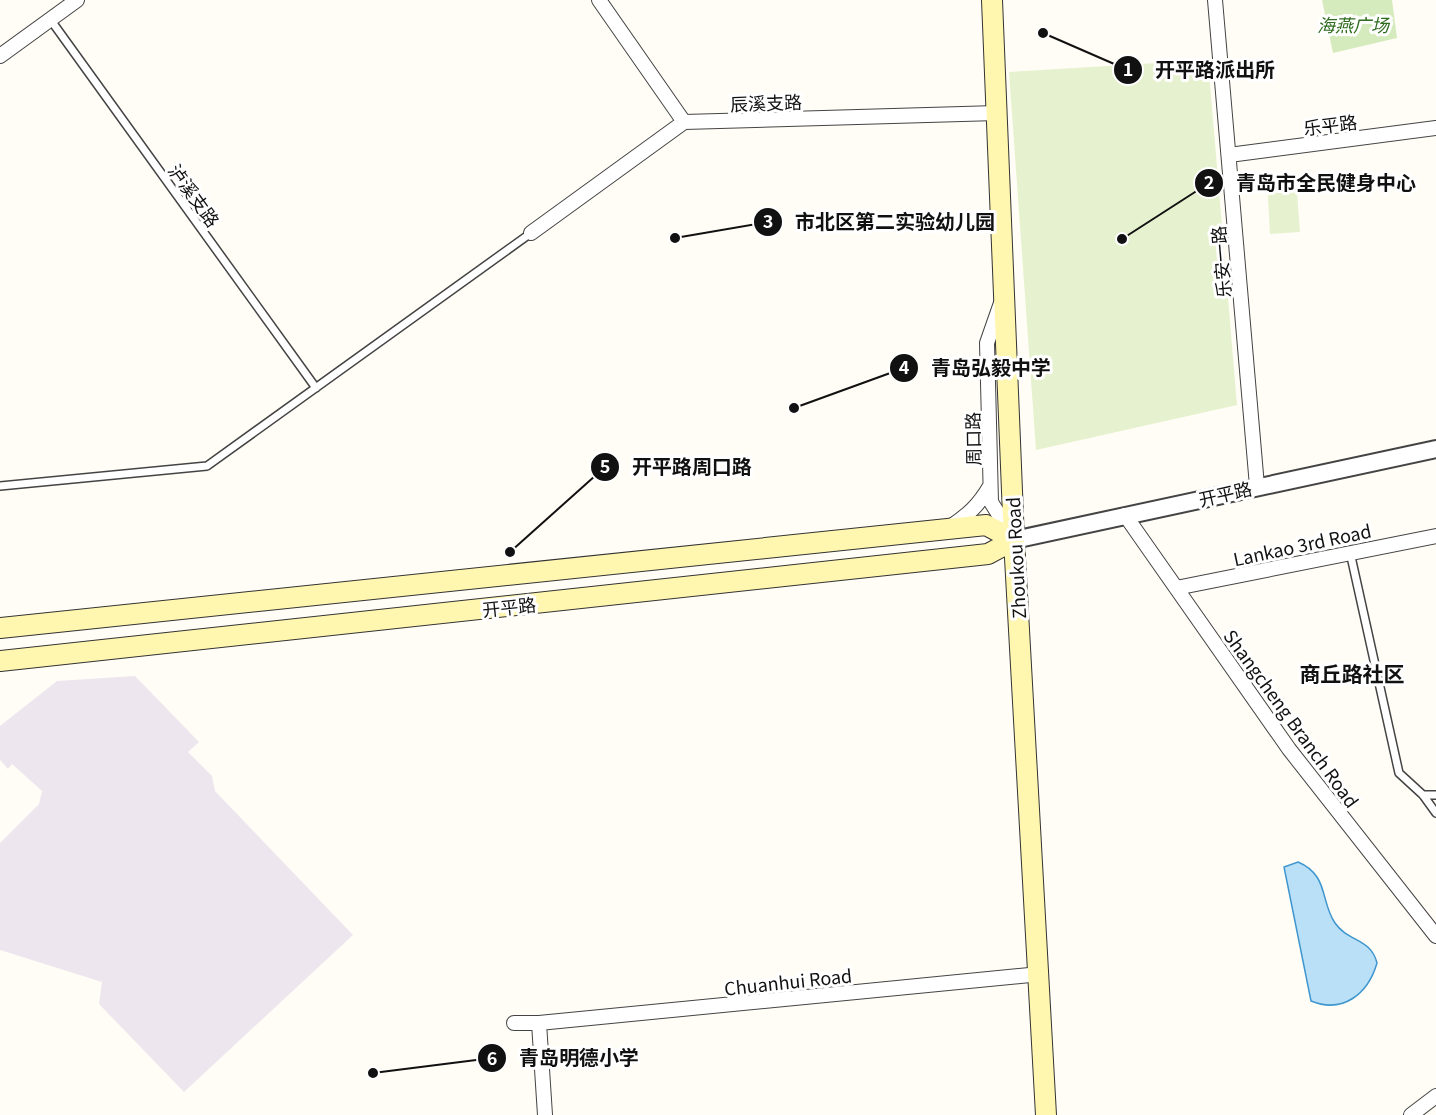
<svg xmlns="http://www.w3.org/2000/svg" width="1436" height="1115" viewBox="0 0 1436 1115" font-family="Georgia,'Noto Sans SC',serif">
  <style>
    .industrial { fill: #eee6ef }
    .green { fill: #d5ebbd }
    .pitch { fill: #e6f2cf }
    .water { fill: #b9e0f7; stroke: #3f96cf; stroke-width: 1.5 }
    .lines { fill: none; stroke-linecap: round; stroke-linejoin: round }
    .service-casing { stroke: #444; stroke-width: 10 }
    .minor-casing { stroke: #444; stroke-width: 16 }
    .tertiary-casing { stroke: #444; stroke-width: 20 }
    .secondary-casing { stroke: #333; stroke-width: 22 }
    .service { stroke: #fff; stroke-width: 7 }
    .minor { stroke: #fff; stroke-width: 14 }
    .tertiary { stroke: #fff; stroke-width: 16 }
    .secondary { stroke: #fff6b0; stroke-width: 20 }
    .labels { text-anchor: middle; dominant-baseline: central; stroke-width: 6; stroke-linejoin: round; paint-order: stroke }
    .park-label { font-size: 18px; font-style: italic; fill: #2f6b1f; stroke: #fff }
    .street-label { font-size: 18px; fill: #111; stroke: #fff }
    .quarter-label { font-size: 21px; font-weight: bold; fill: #111; stroke: #fff }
    .leader { fill: none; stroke: #111; stroke-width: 2 }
    .callout-dot { fill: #111; stroke: #fff; stroke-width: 2 }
    .mark-label { font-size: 18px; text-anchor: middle; font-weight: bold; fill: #fff }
    .callout-label { font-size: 20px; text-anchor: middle; font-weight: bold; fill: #111; stroke: #fff; stroke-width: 6; stroke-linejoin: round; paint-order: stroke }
  </style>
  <rect width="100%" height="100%" fill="#fffdf5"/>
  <!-- industrial -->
  <path class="industrial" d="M135 676 199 742 188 752 212 776 215 791 353 935 184 1092 99 1004 102 982 0 950V843L39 804 42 791 12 764 8 769 0 760V726L57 681Z"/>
  <!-- green -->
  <path class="green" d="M1322 0H1392L1397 38 1333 53Z"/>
  <!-- pitch -->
  <path class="pitch" d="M1208 60 1237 405 1036 450 1009 72Z
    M1296 179 1300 232 1270 234 1267 181Z"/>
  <!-- water -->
  <path class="water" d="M1298 862C1329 875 1320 901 1335 923 1348 942 1371 938 1377 963 1368 994 1343 1014 1311 1001L1284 867Z"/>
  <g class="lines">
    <defs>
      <path id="service" d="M50 19 316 388
        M0 486 207 466 531 233
        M1350 552 1399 773 1423 795 1436 813
        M1423 795H1436"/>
      <path id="minor" d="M599 0 684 122
        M1215 0 1257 486
        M0 56 77 0
        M684 122 997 113
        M1229 155 1436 128
        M531 233 684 122
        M1001 303 987 343 991 502 1012 536
        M1125 515 1289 749 1436 936
        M950 527C968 515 979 505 990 486
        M1176 588 1436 536
        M514 1023H539L1040 974
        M539 1023 545 1115
        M1411 1115 1436 1096"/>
      <path id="tertiary" d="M1014 540 1436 449"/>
      <path id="secondary" d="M992 0 1014 540 1046 1115
        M0 628 986 525 1014 540
        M0 661 988 554 1014 540"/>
    </defs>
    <!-- service casing -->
    <use href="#service" class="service-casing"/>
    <!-- minor casing -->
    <use href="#minor" class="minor-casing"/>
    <!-- tertiary casing -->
    <use href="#tertiary" class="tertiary-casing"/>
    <!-- secondary casing -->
    <use href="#secondary" class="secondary-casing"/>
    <!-- service -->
    <use href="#service" class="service"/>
    <!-- minor -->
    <use href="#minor" class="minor"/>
    <!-- tertiary -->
    <use href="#tertiary" class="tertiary"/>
    <!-- secondary -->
    <use href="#secondary" class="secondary"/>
  </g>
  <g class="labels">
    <!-- park labels -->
    <g class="park-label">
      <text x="1353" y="24">海燕广场</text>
    </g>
    <!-- street labels -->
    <g class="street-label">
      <text transform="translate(766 102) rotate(-2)">辰溪支路</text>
      <text transform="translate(1330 124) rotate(-7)">乐平路</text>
      <text transform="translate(195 195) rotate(54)">泸溪支路</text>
      <text transform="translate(1220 262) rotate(-95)">乐安一路</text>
      <text transform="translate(972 439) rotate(-91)">周口路</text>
      <text transform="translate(1225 493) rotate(-13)">开平路</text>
      <text transform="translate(1302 544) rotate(-12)">Lankao 3rd Road</text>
      <text transform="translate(1015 558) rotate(-93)">Zhoukou Road</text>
      <text transform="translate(509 606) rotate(-6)">开平路</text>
      <text transform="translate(1292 718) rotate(54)">Shangcheng Branch Road</text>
      <text transform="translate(788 981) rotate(-6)">Chuanhui Road</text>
    </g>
    <!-- quarter labels -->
    <g class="quarter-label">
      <text x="1352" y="673">商丘路社区</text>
    </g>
  </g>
  <!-- callouts -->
  <path class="leader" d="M1043 33L1128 70M1122 239L1209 183M675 238L768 222M794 408L904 368M510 552L605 467M373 1073L492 1058"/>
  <g class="callout-dot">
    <circle cx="1043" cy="33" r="6"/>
    <circle cx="1122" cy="239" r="6"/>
    <circle cx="675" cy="238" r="6"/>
    <circle cx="794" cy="408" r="6"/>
    <circle cx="510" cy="552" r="6"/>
    <circle cx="373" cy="1073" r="6"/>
    <circle cx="1128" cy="70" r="15"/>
    <circle cx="1209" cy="183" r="15"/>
    <circle cx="768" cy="222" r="15"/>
    <circle cx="904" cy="368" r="15"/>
    <circle cx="605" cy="467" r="15"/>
    <circle cx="492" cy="1058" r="15"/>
  </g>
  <g class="mark-label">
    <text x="1128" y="76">1</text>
    <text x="1209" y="189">2</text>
    <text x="768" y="228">3</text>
    <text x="904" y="374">4</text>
    <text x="605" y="473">5</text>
    <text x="492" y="1065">6</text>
  </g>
  <g class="callout-label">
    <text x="1215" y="77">开平路派出所</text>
    <text x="1326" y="190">青岛市全民健身中心</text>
    <text x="895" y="229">市北区第二实验幼儿园</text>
    <text x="991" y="375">青岛弘毅中学</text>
    <text x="692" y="474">开平路周口路</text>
    <text x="579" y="1065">青岛明德小学</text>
  </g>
</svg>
